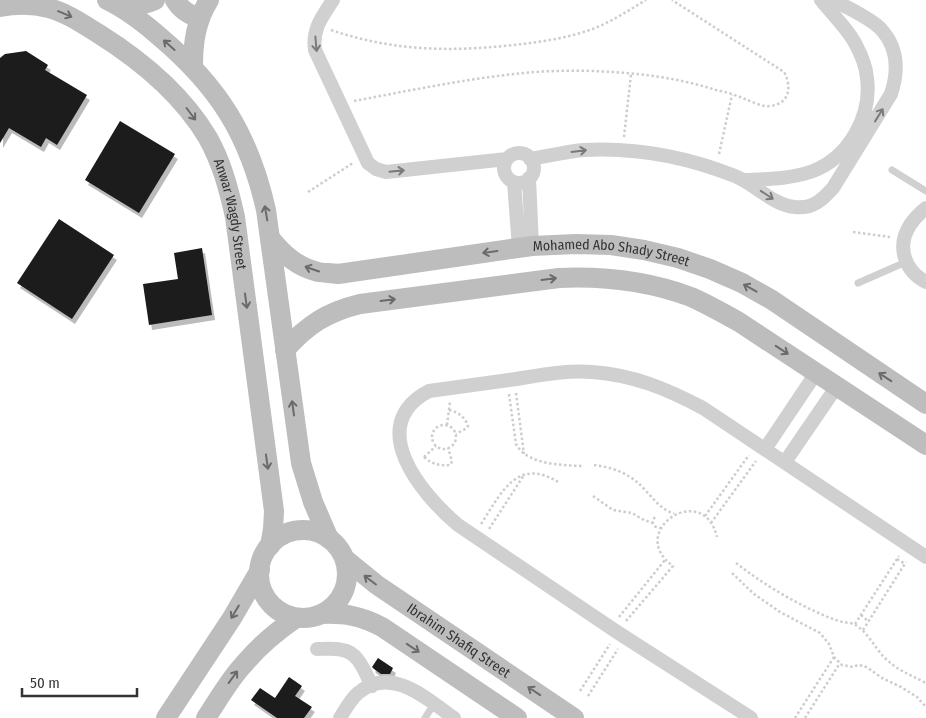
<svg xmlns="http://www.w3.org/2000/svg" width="926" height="718" viewBox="0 0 926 718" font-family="'Fira Sans Condensed',sans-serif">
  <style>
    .building { fill: #1a1a1a; filter: url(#shadow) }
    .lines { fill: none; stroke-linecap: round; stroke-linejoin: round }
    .path { stroke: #cdcdcd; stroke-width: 2.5; stroke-dasharray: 2.5 2.5; stroke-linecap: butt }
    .lane { stroke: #d0d0d0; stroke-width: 7 }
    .street { stroke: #d0d0d0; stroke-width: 14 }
    .secondary { stroke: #bdbdbd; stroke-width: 20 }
    .oneway { stroke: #6a6a6a }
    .oneway2 { stroke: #7a7a7a }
    .labels { text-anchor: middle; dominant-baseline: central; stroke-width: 5; stroke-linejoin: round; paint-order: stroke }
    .street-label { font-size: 14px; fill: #333; stroke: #fff }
  </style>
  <defs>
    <filter id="shadow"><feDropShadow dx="3" dy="5" stdDeviation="0" flood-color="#0004"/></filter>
  </defs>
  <rect width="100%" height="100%" fill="#fff"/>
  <!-- building -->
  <path class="building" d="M26 51 48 65 45 70 87 95 57 145 46 138 41 147 9 128 0 143V58L5 54Z
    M120 121 175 154 139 213 85 180Z
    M59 219 114 255 72 319 17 283Z
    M202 248 212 315 149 325 143 284 178 279 174 253Z
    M378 658 393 668 390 674H381L374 669 372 667Z
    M289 677 302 686 295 696 312 707 304 718H277L251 700 260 688 275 698Z"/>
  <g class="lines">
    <!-- path -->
    <path class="path" d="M331 30C393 51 449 52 513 45 541 42 569 38 595 28 613 21 629 10 646 0
      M354 101C407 91 460 80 514 74 557 69 603 70 646 75 670 78 694 83 716 90 726 92 736 95 745 99 753 102 762 107 770 106 790 104 792 86 784 72L672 0
      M624 137 631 74
      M719 154 732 95
      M308 192 353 163
      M853 232 890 237
      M516 393 524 454
      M509 394 516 444C527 465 562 465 582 466
      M449 410C458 412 465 417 468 426L467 428 456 434
      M432 437a12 12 0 1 1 24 0a12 12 0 1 1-24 0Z
      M447 425 450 402
      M424 457C432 464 439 466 450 465L451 464 452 461 448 448
      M424 457 436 446
      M594 465C610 467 626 472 638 483 649 492 660 511 674 513
      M593 496 613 510 632 513 642 519 652 523
      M705 516 749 455
      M655 517C650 523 654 528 661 528
      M711 523 756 461
      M481 524C502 492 517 456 560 483
      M489 529 524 475
      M897 559 905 564
      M736 563C762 583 791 601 821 614 827 617 833 619 839 621 845 623 852 622 857 626 868 633 875 648 884 657 896 670 911 675 926 683
      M732 573 754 594 780 612 820 633 829 644 834 657 842 665 853 667 858 665 864 666 868 668 882 678 901 687 917 697 926 707
      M861 615 868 621
      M619 617 665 560
      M626 621 673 566C625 532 703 479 717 537
      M855 624 899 556
      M863 630 906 562
      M580 691 610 644
      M588 696 618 649
      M795 718 834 657
      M805 718 840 663"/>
    <!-- lane -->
    <path class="lane" d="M892 170 926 191
      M858 283 906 262
      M425 718 434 704"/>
    <!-- street -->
    <path class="street" d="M333 0C322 17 312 29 315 50L368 163 376 169 386 172 507 159
      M504 168a15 15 0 1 1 30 0a15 15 0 1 1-30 0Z
      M530 159C548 156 565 152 583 150 635 147 687 157 735 176 755 184 774 206 795 207 813 209 822 200 833 188L891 94C899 70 898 47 880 28 867 16 848 8 833 0
      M529 178 532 246
      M745 180C768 179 791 179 813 171 849 157 872 116 867 78 866 66 862 56 856 45 849 30 832 14 821 0
      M514 182 519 248
      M926 208C920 213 914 219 910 225 896 247 905 271 926 282
      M765 449 816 373
      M785 462 837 386
      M317 649C325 649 334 648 342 650 359 652 365 673 372 686
      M340 718C345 710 350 700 358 693 391 665 427 699 454 718
      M751 718 617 632 458 525C421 494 364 425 429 391 458 387 487 383 516 379 541 375 566 370 592 372 634 375 667 389 703 408L926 557"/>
    <!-- secondary -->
    <g class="secondary">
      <path d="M107 0C126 9 144 23 160 37 219 87 249 135 266 210L301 463 313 502 329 539"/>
      <path d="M175 0C181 10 189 15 200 18"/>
      <path d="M117 5C130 6 143 6 155 0"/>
      <path id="s1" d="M0 7C16 4 33 4 49 8 67 13 83 24 99 34 142 61 182 94 208 138 222 163 229 190 235 217L274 511 273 529 270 546"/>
      <path d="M193 66C193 42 196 21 209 0"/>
      <path id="s2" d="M270 238C283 254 297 267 318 272 324 273 331 273 338 274L532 246 576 244 611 245 644 250 678 258 710 269 742 283 772 300 926 404"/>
      <path d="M285 350C307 325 327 312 360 304L559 278C604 276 648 281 691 297 707 304 723 313 739 322L926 445"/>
      <circle cx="303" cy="574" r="44"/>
      <path id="s3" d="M345 559 377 585 574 718"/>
      <path d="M321 614C345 613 361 616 382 627L517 718"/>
      <path d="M166 718 232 618 260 570"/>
      <path d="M206 718C218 700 229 680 244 664 259 646 277 631 296 618"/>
    </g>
  </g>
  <!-- one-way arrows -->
  <defs><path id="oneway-shaft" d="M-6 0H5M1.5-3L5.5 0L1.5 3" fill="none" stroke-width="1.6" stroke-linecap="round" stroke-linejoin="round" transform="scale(1.25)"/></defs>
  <g class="oneway">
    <use href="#oneway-shaft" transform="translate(65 14) rotate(23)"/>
    <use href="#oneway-shaft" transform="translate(169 45) rotate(-138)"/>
    <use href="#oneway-shaft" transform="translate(191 114) rotate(53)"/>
    <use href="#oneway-shaft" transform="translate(266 213) rotate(-100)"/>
    <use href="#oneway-shaft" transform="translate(490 252) rotate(172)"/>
    <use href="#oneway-shaft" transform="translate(312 269) rotate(-161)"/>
    <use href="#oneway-shaft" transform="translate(549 279) rotate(-7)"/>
    <use href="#oneway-shaft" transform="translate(750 288) rotate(-151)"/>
    <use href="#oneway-shaft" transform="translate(388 300) rotate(-7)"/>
    <use href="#oneway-shaft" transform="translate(246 301) rotate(82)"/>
    <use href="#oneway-shaft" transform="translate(782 350) rotate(33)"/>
    <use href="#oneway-shaft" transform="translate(885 377) rotate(-147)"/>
    <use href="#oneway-shaft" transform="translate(293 408) rotate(-98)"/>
    <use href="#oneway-shaft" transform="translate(267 462) rotate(82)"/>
    <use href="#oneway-shaft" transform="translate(370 580) rotate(-143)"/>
    <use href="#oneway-shaft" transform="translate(235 612) rotate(121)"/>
    <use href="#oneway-shaft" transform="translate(413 648) rotate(34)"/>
    <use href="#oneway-shaft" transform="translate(233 677) rotate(-54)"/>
    <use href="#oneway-shaft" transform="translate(534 691) rotate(-146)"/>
  </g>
  <g class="oneway2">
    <use href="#oneway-shaft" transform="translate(316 44) rotate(85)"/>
    <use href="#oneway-shaft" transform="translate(879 115) rotate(-58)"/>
    <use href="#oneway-shaft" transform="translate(579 151) rotate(-7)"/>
    <use href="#oneway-shaft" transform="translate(397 171) rotate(-6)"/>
    <use href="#oneway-shaft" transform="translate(767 195) rotate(34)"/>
  </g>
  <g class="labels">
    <!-- street labels -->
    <g class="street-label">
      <text stroke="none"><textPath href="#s1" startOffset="338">Anwar Wagdy Street</textPath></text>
      <text stroke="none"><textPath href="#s2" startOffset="356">Mohamed Abo Shady Street</textPath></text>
      <text stroke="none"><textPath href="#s3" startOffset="140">Ibrahim Shafiq Street</textPath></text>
    </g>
  </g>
  <!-- scale -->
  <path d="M22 688v8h115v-8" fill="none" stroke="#333333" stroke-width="2.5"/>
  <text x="30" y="688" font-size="15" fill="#333333" stroke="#ffffff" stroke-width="4" paint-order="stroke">50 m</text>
</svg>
